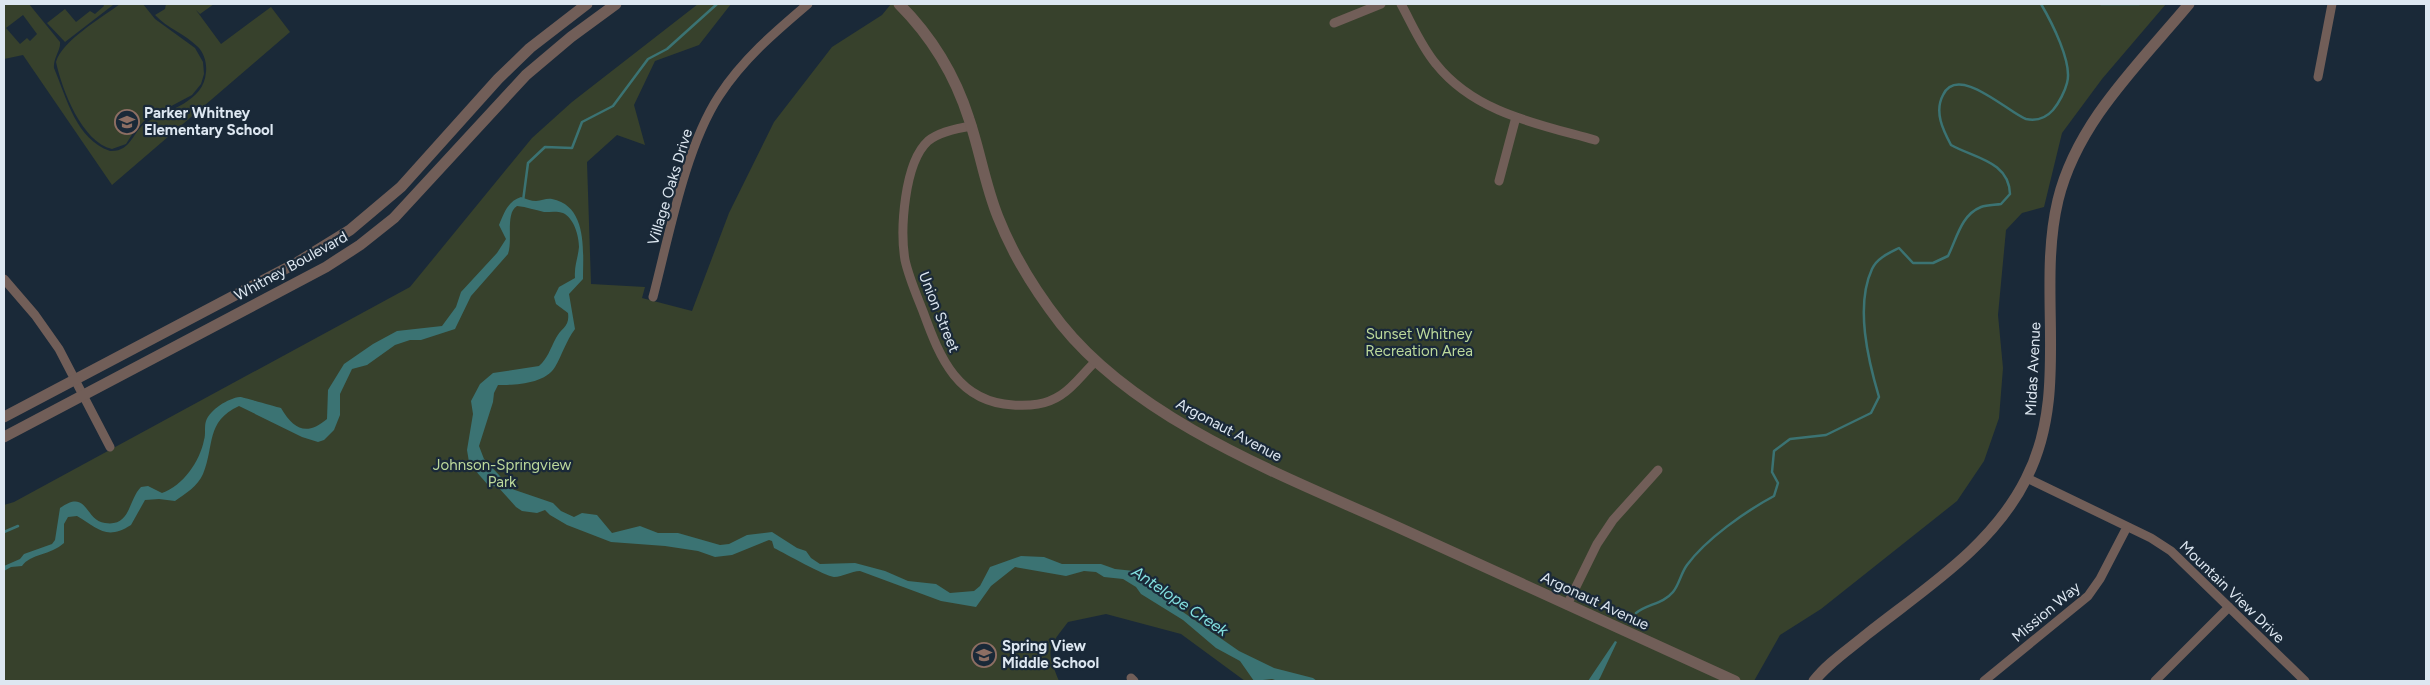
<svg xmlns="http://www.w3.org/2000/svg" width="2430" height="685" viewBox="0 0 2430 685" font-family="Figtree,sans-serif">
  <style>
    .green { fill: #37412c; fill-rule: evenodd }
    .water { fill: #3b7373 }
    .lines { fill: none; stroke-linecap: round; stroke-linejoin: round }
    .stream { stroke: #3b7373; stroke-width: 2.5 }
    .minor { stroke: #715e58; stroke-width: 9 }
    .tertiary { stroke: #715e58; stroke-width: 11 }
    .labels { text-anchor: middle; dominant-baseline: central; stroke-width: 4.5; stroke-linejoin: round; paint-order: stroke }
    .poi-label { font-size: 15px; font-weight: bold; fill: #dde7f1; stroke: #1a2938; text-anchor: start }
    .street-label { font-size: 15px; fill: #dde7f1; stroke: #1a2938 }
    .park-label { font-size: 15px; fill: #bcd99b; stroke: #1a2938 }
    .water-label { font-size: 16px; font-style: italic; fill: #83e0e0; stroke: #1a2938 }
  </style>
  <rect width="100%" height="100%" fill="#1a2938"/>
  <!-- green -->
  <path class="green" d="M4 4H29L60 42C61 50 53 58 54 68 67 99 76 139 110 151 132 152 132 131 147 122 169 109 204 102 206 72 207 63 204 53 198 47 185 34 167 28 155 15L165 9 166 4H214L200 14 196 10 221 44 271 7 290 32 112 185 23 55 4 59ZM23 15 37 34 30 41 27 38 20 44 6 28Z
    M103 4 113 5 65 42 47 23 65 9 76 22 90 11 95 14 104 6Z
    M120 4H143L155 19 195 48 203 62 204 74 201 84 192 95 145 120 133 133 126 144 112 149C82 142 62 90 56 62 62 41 101 18 120 4Z
    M698 4H731L699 45 655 61 634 105 645 145 617 135 587 162 591 284 645 287 642 298 692 311 729 213 774 122 832 47 882 15 891 4H2166L2102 79 2062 133 2044 207 2022 213 2006 230 1998 315 2003 368 1999 418 1984 461 1957 501 1821 609 1780 635 1754 681H1245L1181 634 1106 614 1068 622C1047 649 1046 649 1059 681H4V505L14 502 410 287 532 138 572 102Z"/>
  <!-- water -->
  <path class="water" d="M521 197C526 199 531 201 536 201 542 201 546 198 552 199 588 206 583 252 583 279L569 294 575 329C566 341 562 355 555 367 545 384 515 385 498 385L494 393 493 402 479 446 484 459 512 489 553 503 561 511 574 517 582 513 597 515 612 533 640 526 658 533H678L720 545 729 544 747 535 772 532 797 548 806 551 811 558 820 564 855 563 885 571 908 581 936 584 950 593 974 591 980 586 990 567 1021 556 1044 557 1062 564H1101L1115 569 1134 571 1147 587 1239 651 1274 668 1313 678 1317 681H1278L1272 679 1254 681 1240 661 1216 648 1183 620 1141 594 1136 587 1123 579 1104 577 1096 572 1084 571 1066 576 1015 567 991 586 976 607 941 601 860 571C851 571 843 577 834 577 825 576 786 554 774 548L772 541 769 540 732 555 715 557 698 551 665 546 611 542 567 525 550 515 545 510 537 513 522 511 516 507 498 487 488 485 474 469 469 462 467 450 473 414 471 401 480 384 493 373 539 366C548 358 550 349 556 338 561 328 570 327 568 313L556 304 554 297 559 287 575 278C574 266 578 258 579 247 579 236 574 218 563 213 558 211 550 212 544 212 535 210 527 207 517 206 505 213 513 241 508 254L471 296 455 329 421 340H410L395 345 367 365 352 369 340 394V415L334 430 324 440 318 442 302 437 239 406C205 422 215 445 203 474 198 486 185 494 175 501L159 499 145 500 131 525C106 541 98 528 77 516L68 517 64 524V543C51 555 30 554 22 566L11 567 4 571V566L20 559 24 554 52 544 55 540 60 508C88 488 84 520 105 523 131 527 128 500 141 487L148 486 162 493C183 486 200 461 204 440 206 434 204 427 206 421 210 410 228 398 240 397 243 397 275 407 281 408 294 430 307 436 327 419L328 390 344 364 373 344 397 331 442 326 456 307 461 292 497 253 506 239 499 225C504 213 508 201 521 197Z
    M1615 641 1617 642 1600 678 1598 681H1588Z"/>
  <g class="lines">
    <!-- stream -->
    <path class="stream" d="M2101 4H2139
      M523 201 528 163 545 147 572 148 582 122 613 106 648 59 667 49 717 4
      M4 532 18 526
      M1636 613C1647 604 1663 604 1673 592 1679 585 1681 573 1687 565 1706 539 1746 511 1774 496L1778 483 1772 472 1774 451 1790 439 1826 435 1871 413 1879 397C1868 360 1855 306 1872 269 1877 258 1889 253 1899 248L1913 263H1933L1948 256C1957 238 1961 215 1981 207 1987 205 1995 205 2001 204L2010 194C2009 161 1974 158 1951 145 1943 130 1934 112 1943 95 1958 63 2010 114 2026 119 2036 121 2046 118 2053 110 2059 103 2065 91 2067 83 2073 63 2051 21 2041 4"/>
    <!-- minor -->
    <path class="minor" d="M1401 4C1412 24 1421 46 1436 64 1475 113 1538 124 1595 140
      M1334 23 1381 4
      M2318 77 2332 4
      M972 126C958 128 939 132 928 141 904 163 900 230 905 260 909 278 917 296 924 314 940 358 958 402 1013 405 1030 406 1046 405 1061 395 1074 387 1084 372 1096 361
      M1499 181 1516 117
      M4 279 35 315 59 349 110 447
      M653 297C669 236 685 148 719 96 743 59 775 32 808 4
      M2027 478 2151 538 2171 551 2305 681
      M1567 605 1597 544 1613 520 1658 470
      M1131 678 1134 681
      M1984 681 2088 596 2100 579 2127 527
      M2155 681 2229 607"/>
    <!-- tertiary -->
    <path class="tertiary" d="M899 4C931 36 955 75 969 119 980 151 985 185 998 217 1013 255 1036 292 1061 324 1141 424 1290 478 1404 530 1514 580 1624 631 1735 681
      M4 417 298 262 350 230 401 187 498 79 530 48 587 4
      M4 437 326 267 360 245 394 218 526 75 571 37 616 4
      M1814 681C1828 663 1848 650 1866 635 1924 589 1992 547 2026 479 2071 392 2036 292 2058 200 2077 122 2139 64 2189 4"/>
  </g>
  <!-- icons -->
  <defs>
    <symbol id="school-ring" viewBox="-11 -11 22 22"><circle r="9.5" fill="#1a2938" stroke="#8d6e63" stroke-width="1.5"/><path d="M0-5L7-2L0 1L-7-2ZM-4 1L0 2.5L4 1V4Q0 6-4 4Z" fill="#8d6e63"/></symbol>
  </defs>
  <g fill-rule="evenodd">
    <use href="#school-ring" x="113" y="108" width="28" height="28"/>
    <use href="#school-ring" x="970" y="641" width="28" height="28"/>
  </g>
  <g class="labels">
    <!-- poi labels -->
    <g class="poi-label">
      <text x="144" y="113">Parker Whitney<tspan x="144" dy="17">Elementary School</tspan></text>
      <text x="1002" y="646">Spring View<tspan x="1002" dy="17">Middle School</tspan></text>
    </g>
    <!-- street labels -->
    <g class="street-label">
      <text transform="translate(670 187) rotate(-73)">Village Oaks Drive</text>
      <text transform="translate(291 266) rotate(-29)">Whitney Boulevard</text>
      <text transform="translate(939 312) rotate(68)">Union Street</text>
      <text transform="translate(2033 369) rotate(-87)">Midas Avenue</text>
      <text transform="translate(1229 430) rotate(28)">Argonaut Avenue</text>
      <text transform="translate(2232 592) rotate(44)">Mountain View Drive</text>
      <text transform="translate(1595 601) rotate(25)">Argonaut Avenue</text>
      <text transform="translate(2046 612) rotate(-40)">Mission Way</text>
    </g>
    <!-- park labels -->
    <g class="park-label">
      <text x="1419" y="334">Sunset Whitney<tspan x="1419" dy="17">Recreation Area</tspan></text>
      <text x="502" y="465">Johnson-Springview<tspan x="502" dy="17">Park</tspan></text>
    </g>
    <!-- water labels -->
    <g class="water-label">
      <text transform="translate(1180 601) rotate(34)">Antelope Creek</text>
    </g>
  </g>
  <!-- border -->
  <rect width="2430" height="685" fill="none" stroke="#dde7f1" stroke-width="10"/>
</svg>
